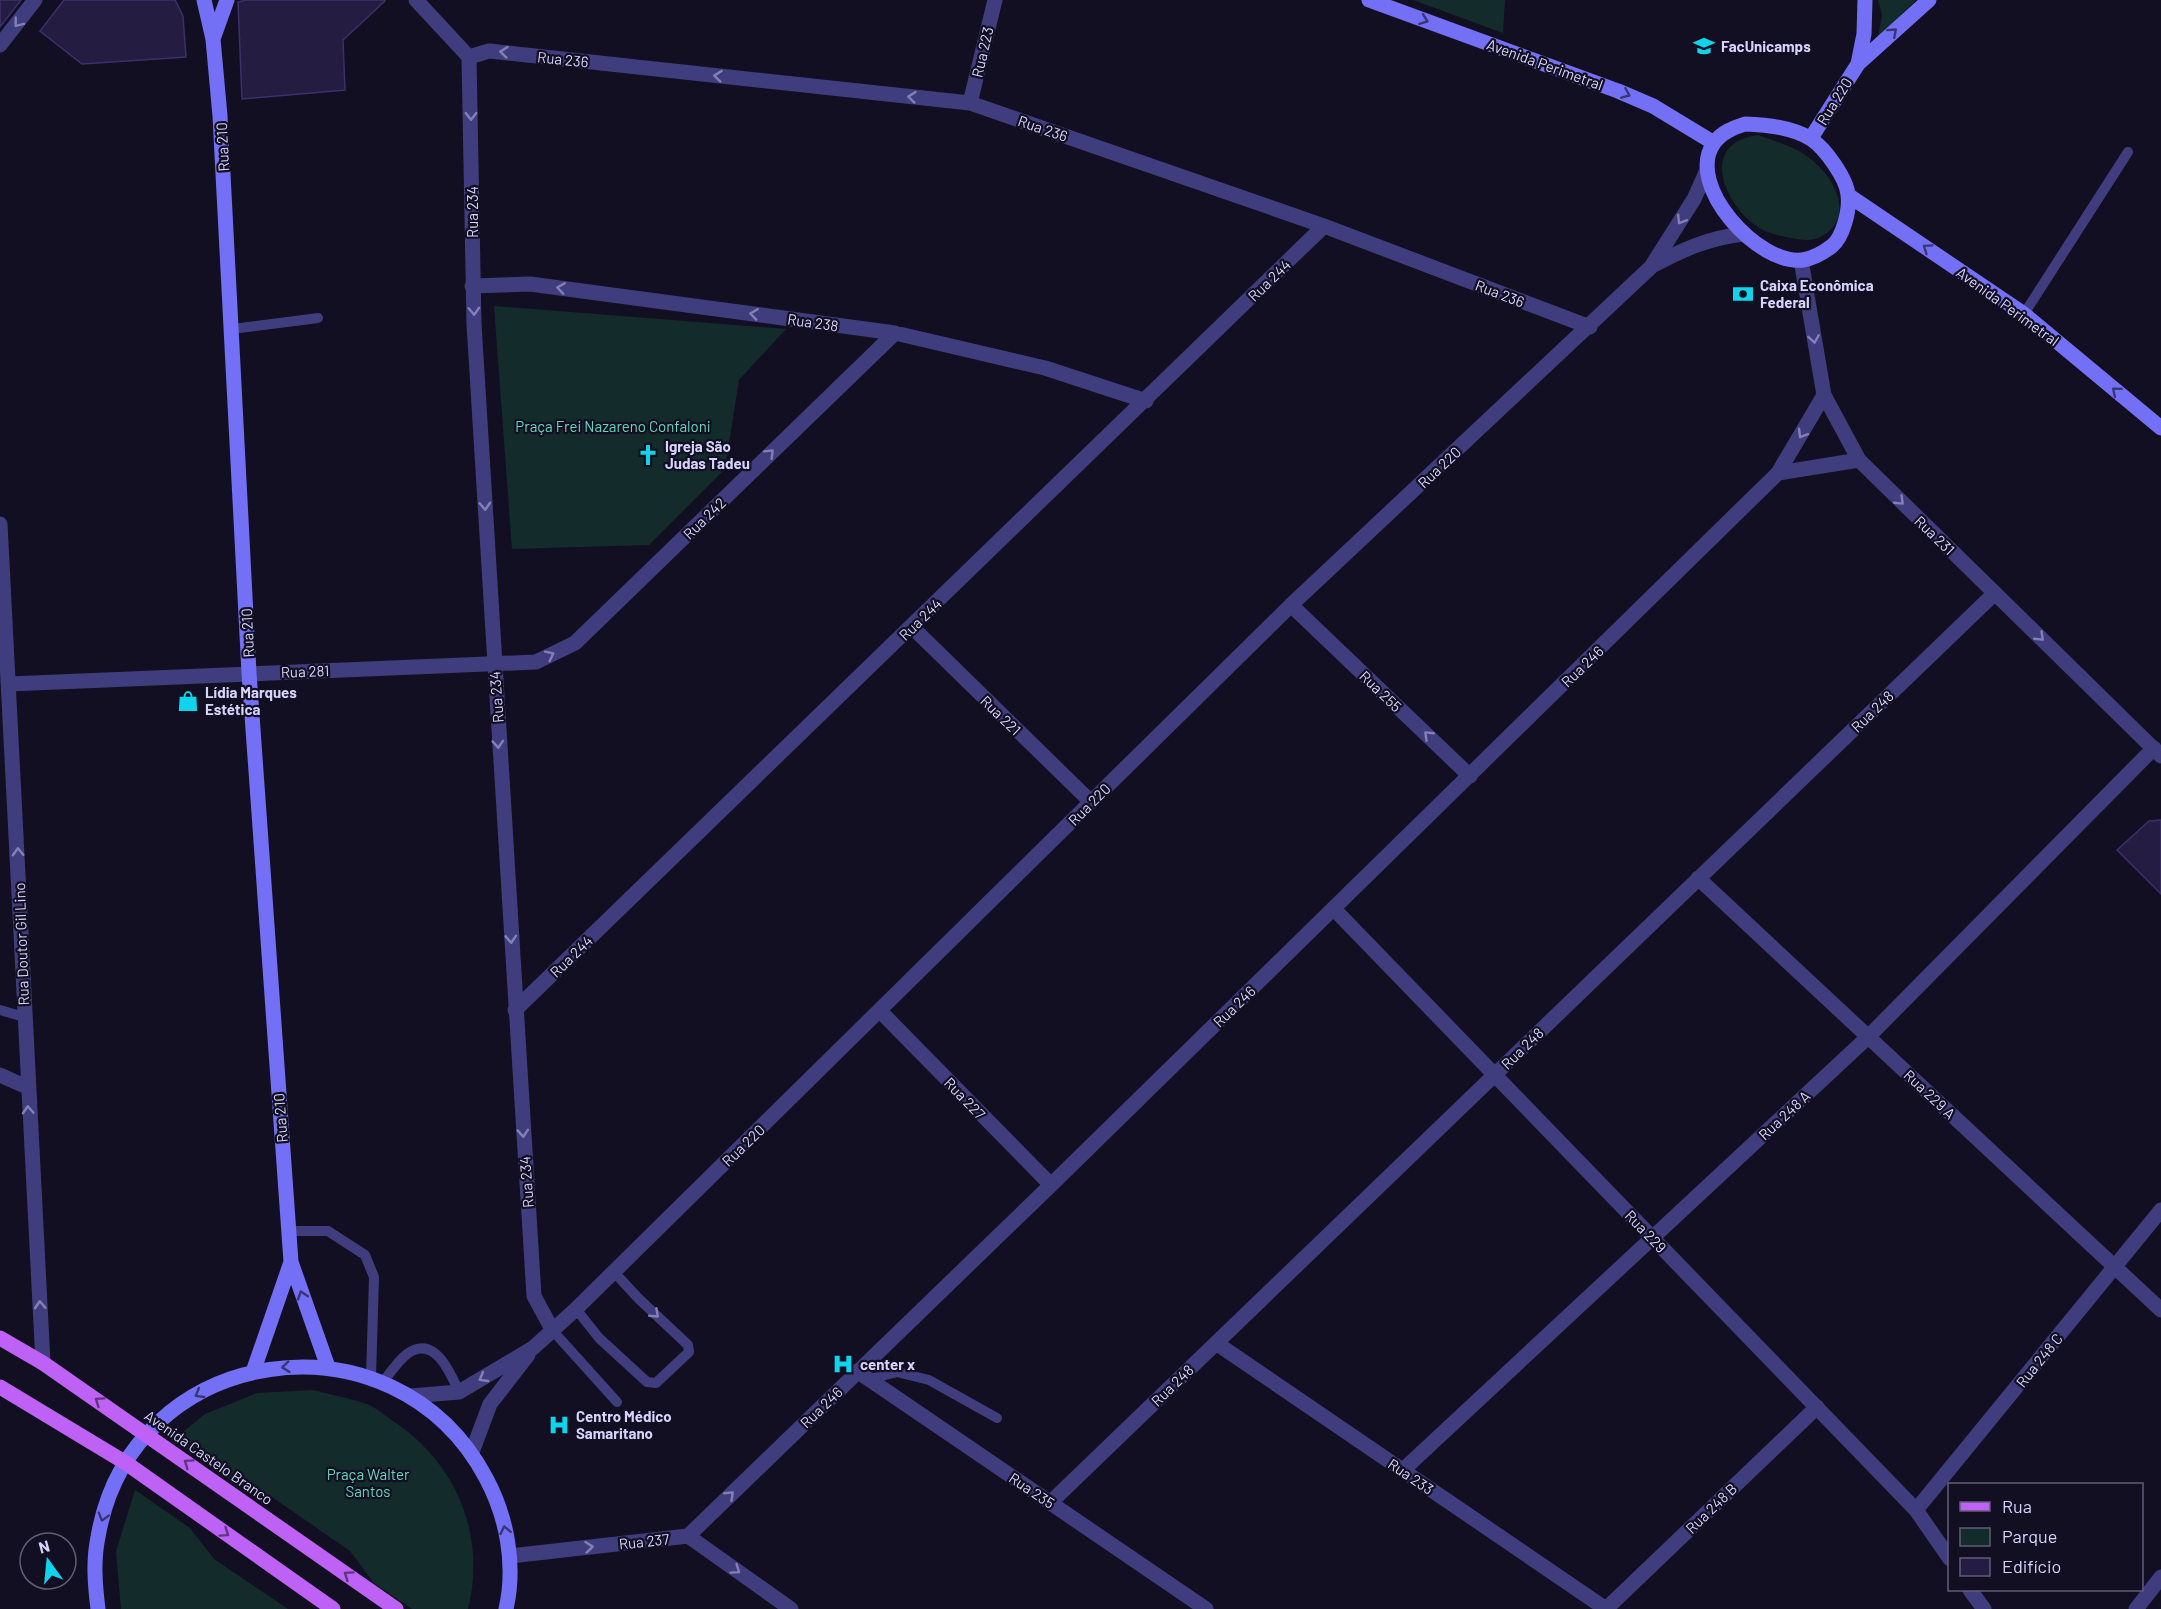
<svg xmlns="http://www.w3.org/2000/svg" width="2161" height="1609" viewBox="0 0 2161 1609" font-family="Barlow,sans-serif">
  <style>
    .green { fill: #132b2a }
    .building { fill: #241c41; stroke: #3c306c; stroke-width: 1.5 }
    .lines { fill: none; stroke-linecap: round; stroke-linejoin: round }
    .lane { stroke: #403d7e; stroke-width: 10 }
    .street { stroke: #403d7e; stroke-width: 15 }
    .secondary { stroke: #7470f6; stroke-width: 15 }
    .primary { stroke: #be61f5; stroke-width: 15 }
    .oneway { stroke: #393677 }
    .oneway2 { stroke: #8480b7 }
    .oneway3 { stroke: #5f3481 }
    .labels { text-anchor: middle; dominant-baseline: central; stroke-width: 4.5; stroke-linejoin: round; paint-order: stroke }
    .poi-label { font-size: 15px; font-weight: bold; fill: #d7d3fc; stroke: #120f22; text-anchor: start }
    .street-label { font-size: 15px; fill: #d7d3fc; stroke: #120f22 }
    .park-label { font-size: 15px; fill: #63d7bb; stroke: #120f22 }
  </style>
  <rect width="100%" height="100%" fill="#120f22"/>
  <!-- green -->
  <path class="green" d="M1413 0H1505L1503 33Z
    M1878 0H1916L1878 37 1882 15Z
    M1758 135C1774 141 1794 146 1808 157 1832 174 1856 214 1824 235 1816 240 1808 241 1798 239 1785 237 1766 234 1755 225 1722 200 1700 143 1758 135Z
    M494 306 786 329 739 380 725 469 649 545 512 549Z
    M313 1390C331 1395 350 1398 367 1404 375 1407 383 1414 390 1419 455 1460 487 1534 468 1609H412L374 1583 350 1551 269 1495 227 1478 173 1440 205 1414 257 1393Z
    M135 1490 190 1528 214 1559 288 1609H121L116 1551Z"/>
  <!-- building -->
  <path class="building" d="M0 0H21L0 27Z
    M64 0H175L183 16 186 57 82 64 40 31Z
    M246 0H384L385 1 343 40 345 90 242 99 238 2Z
    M2161 820V894L2117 850 2149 821Z"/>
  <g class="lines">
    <!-- lane -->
    <path class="lane" d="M2024 314 2128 152
      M232 329 318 318
      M0 1010 24 1017
      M288 1231H328L365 1255 374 1277 371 1377
      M576 1309 599 1338 647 1382 656 1383 689 1352 688 1345 639 1299 614 1272
      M553 1331 617 1402
      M870 1379 897 1372 929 1380 997 1418
      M383 1382C390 1373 398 1361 407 1354 434 1333 451 1374 459 1392"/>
    <!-- street -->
    <path class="street" d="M416 0 469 57
      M0 45 35 0
      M469 57 474 324 534 1296 553 1331
      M469 57 489 51 970 103 1324 226 1590 327
      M970 103 995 0
      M1801 260 1824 395 1859 460 2161 756
      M1654 265C1684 249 1709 238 1743 234
      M472 286 530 284 895 333 1045 368 1146 401
      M1778 473 1859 460
      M0 524 43 1363
      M1291 605 1470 776
      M912 627 1091 802
      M9 684 536 662 575 643 895 333
      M1698 878 2161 1310
      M1334 909 1916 1510 1950 1559
      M515 1010 1324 226
      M880 1011 1051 1185
      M0 1075 27 1087
      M1216 1343 1606 1609
      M857 1371 1206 1609
      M411 1396 459 1392 533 1348 576 1309 1291 605 1651 267 1694 199 1707 170
      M472 1452 490 1404 528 1355
      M1403 1470 1868 1037 2154 748
      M1050 1503 1995 593
      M1916 1510 2161 1210
      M688 1536 1051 1185 1778 473 1824 395
      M510 1556 688 1536 791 1609
      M1970 1590 1984 1609
      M1606 1609 1817 1407
      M2136 1609 2161 1577"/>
    <!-- secondary -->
    <path class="secondary" d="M204 0 213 39 220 116 249 673 291 1262 328 1367
      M1369 0 1618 91 1653 106 1714 143
      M213 39 227 0
      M1858 64 1864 34 1865 0
      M1745 124C1767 125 1792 127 1811 139 1825 148 1847 179 1848 195 1850 210 1843 237 1832 246 1823 253 1814 258 1803 260 1759 266 1684 185 1714 143 1722 132 1733 128 1745 124Z
      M1811 138 1858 64 1929 0
      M1848 195 2024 314 2161 428
      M253 1372 291 1262
      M98 1609C95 1585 93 1561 98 1537 131 1342 394 1305 486 1478 507 1517 516 1565 506 1609"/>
    <!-- primary -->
    <path class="primary" d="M0 1338 43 1363 396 1609
      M0 1387 126 1463 333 1609"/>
  </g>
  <!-- one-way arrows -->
  <defs><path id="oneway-chevron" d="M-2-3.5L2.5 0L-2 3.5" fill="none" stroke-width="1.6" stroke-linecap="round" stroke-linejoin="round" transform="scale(1.5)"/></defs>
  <g class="oneway">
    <use href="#oneway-chevron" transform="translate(1424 20) rotate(20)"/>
    <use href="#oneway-chevron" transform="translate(1893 32) rotate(-42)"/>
    <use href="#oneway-chevron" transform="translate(1626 94) rotate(23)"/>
    <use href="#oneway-chevron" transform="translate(1927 248) rotate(-146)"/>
    <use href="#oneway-chevron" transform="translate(2116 391) rotate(-140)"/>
    <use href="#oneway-chevron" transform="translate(302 1295) rotate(-108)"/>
    <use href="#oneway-chevron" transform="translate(286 1367) rotate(174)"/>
    <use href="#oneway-chevron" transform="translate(199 1394) rotate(149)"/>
    <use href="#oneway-chevron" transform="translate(103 1517) rotate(106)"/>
    <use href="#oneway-chevron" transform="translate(505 1530) rotate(-102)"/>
  </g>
  <g class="oneway2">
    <use href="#oneway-chevron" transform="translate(18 23) rotate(128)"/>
    <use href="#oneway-chevron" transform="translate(504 52) rotate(-174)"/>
    <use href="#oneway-chevron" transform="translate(718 76) rotate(-174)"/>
    <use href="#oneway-chevron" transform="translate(912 97) rotate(-174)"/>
    <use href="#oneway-chevron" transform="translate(471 116) rotate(90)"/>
    <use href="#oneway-chevron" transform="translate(1681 220) rotate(122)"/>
    <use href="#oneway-chevron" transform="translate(561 288) rotate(-172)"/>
    <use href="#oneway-chevron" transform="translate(474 311) rotate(87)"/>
    <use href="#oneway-chevron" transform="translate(754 314) rotate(-172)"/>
    <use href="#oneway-chevron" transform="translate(1814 339) rotate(81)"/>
    <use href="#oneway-chevron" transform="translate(1802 434) rotate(121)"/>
    <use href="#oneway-chevron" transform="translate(770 453) rotate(-45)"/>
    <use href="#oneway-chevron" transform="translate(1900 501) rotate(44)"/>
    <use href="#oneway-chevron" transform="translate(485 506) rotate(87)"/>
    <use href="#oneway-chevron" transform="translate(2040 637) rotate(44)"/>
    <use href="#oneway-chevron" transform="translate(550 655) rotate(-26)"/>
    <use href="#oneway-chevron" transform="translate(1428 735) rotate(-136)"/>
    <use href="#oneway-chevron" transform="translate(498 744) rotate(86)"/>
    <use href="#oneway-chevron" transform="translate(18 852) rotate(-92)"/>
    <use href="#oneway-chevron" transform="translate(511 939) rotate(86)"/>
    <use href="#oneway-chevron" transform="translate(28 1110) rotate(-93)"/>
    <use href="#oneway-chevron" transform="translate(523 1133) rotate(86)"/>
    <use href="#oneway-chevron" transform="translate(40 1305) rotate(-93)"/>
    <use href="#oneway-chevron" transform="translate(655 1314) rotate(43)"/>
    <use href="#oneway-chevron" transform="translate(483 1378) rotate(150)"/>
    <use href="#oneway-chevron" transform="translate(730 1495) rotate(-44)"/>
    <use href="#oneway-chevron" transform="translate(589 1547) rotate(-6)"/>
    <use href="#oneway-chevron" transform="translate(736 1570) rotate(35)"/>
  </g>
  <g class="oneway3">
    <use href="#oneway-chevron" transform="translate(99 1401) rotate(-145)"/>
    <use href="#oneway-chevron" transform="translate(188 1463) rotate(-145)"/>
    <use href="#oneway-chevron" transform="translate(225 1533) rotate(35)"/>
    <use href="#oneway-chevron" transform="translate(348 1575) rotate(-145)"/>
  </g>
  <!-- icons -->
  <defs>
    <symbol id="university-bare" viewBox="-9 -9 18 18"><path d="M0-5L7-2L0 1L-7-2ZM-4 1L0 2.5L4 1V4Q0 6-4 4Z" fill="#0fd5ec" stroke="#120f22" stroke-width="2.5" paint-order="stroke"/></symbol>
    <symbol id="bank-bare" viewBox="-9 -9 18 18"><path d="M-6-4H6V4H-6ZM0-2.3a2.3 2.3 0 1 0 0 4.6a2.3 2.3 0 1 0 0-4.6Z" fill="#0fd5ec" stroke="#120f22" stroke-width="2.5" paint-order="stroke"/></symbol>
    <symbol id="church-bare" viewBox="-9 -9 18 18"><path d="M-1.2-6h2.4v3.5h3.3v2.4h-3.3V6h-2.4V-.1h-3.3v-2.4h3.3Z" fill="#0fd5ec" stroke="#120f22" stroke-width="2.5" paint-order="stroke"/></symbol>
    <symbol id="shop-bare" viewBox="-9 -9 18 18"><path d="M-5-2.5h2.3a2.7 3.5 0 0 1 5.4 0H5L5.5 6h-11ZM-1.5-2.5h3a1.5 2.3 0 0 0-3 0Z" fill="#0fd5ec" stroke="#120f22" stroke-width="2.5" paint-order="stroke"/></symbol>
    <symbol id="hospital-bare" viewBox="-9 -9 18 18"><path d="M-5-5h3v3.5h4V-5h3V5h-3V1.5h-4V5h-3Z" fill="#0fd5ec" stroke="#120f22" stroke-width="2.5" paint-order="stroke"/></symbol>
  </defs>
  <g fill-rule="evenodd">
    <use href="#university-bare" x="1689" y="31" width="30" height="30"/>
    <use href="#bank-bare" x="1728" y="279" width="30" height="30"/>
    <use href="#church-bare" x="633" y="440" width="30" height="30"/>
    <use href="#shop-bare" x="173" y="686" width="30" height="30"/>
    <use href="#hospital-bare" x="828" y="1349" width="30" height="30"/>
    <use href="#hospital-bare" x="544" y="1410" width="30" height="30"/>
  </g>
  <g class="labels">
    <!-- poi labels -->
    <g class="poi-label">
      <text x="1721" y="46">FacUnicamps</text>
      <text x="1760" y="285">Caixa Econômica<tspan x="1760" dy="17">Federal</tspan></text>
      <text x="665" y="446">Igreja São<tspan x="665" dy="17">Judas Tadeu</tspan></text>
      <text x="205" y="692">Lídia Marques<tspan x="205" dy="17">Estética</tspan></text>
      <text x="860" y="1364">center x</text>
      <text x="576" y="1416">Centro Médico<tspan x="576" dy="17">Samaritano</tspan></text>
    </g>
    <!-- street labels -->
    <g class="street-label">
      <text transform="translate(982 52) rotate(-77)">Rua 223</text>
      <text transform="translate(563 59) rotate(6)">Rua 236</text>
      <text transform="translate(1545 64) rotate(20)">Avenida Perimetral</text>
      <text transform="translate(1834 101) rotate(-58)">Rua 220</text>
      <text transform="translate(1043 128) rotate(19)">Rua 236</text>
      <text transform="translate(222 147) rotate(-93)">Rua 210</text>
      <text transform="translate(472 212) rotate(-90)">Rua 234</text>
      <text transform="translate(1269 280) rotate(-44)">Rua 244</text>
      <text transform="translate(1500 293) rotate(21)">Rua 236</text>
      <text transform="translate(2008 306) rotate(36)">Avenida Perimetral</text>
      <text transform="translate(813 322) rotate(8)">Rua 238</text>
      <text transform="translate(1439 467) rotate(-43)">Rua 220</text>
      <text transform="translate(704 518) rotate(-44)">Rua 242</text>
      <text transform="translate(1935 535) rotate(44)">Rua 231</text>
      <text transform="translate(920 619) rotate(-44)">Rua 244</text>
      <text transform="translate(247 633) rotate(-93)">Rua 210</text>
      <text transform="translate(1582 666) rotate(-44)">Rua 246</text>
      <text transform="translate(305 671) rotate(-2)">Rua 281</text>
      <text transform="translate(1381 691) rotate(44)">Rua 255</text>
      <text transform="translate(496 697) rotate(-94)">Rua 234</text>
      <text transform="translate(1872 711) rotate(-44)">Rua 248</text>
      <text transform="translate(1001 715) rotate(44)">Rua 221</text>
      <text transform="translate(1089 804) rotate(-45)">Rua 220</text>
      <text transform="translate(21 944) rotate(-92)">Rua Doutor Gil Lino</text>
      <text transform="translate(571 956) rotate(-44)">Rua 244</text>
      <text transform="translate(1234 1006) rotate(-44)">Rua 246</text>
      <text transform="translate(1522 1048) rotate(-44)">Rua 248</text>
      <text transform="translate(1930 1094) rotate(43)">Rua 229 A</text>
      <text transform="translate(965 1098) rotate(46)">Rua 227</text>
      <text transform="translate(1784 1115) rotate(-43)">Rua 248 A</text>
      <text transform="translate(280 1118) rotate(-94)">Rua 210</text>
      <text transform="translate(743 1145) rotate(-44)">Rua 220</text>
      <text transform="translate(526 1182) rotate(-94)">Rua 234</text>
      <text transform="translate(1646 1231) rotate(46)">Rua 229</text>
      <text transform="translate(2039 1360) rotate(-51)">Rua 248 C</text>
      <text transform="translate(1172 1385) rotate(-44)">Rua 248</text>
      <text transform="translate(821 1407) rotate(-44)">Rua 246</text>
      <text transform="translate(209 1457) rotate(35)">Avenida Castelo Branco</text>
      <text transform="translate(1411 1476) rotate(34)">Rua 233</text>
      <text transform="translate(1032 1490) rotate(34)">Rua 235</text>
      <text transform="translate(1711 1508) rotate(-44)">Rua 248 B</text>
      <text transform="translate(644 1541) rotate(-6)">Rua 237</text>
    </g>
    <!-- park labels -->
    <g class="park-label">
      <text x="613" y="426">Praça Frei Nazareno Confaloni</text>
      <text x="368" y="1474">Praça Walter<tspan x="368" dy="17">Santos</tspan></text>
    </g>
  </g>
  <!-- legend -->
  <rect x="1948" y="1483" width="195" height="108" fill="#120f22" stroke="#615d79" stroke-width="1.5"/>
  <rect x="1960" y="1502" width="30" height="9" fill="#be61f5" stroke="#615d79" stroke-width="1.5"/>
  <text x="2002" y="1513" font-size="18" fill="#d7d3fc">Rua</text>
  <rect x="1960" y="1528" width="30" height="18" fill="#132b2a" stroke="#615d79" stroke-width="1.5"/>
  <text x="2002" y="1543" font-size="18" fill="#d7d3fc">Parque</text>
  <rect x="1960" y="1558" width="30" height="18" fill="#241c41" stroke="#615d79" stroke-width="1.5"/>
  <text x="2002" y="1573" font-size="18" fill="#d7d3fc">Edifício</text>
  <!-- north arrow -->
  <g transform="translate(48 1561) rotate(345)"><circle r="28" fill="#120f22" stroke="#615d79" stroke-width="1.5"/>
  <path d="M0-4.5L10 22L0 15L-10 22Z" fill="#0fd5ec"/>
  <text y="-9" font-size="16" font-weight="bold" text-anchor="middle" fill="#d7d3fc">N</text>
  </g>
</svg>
